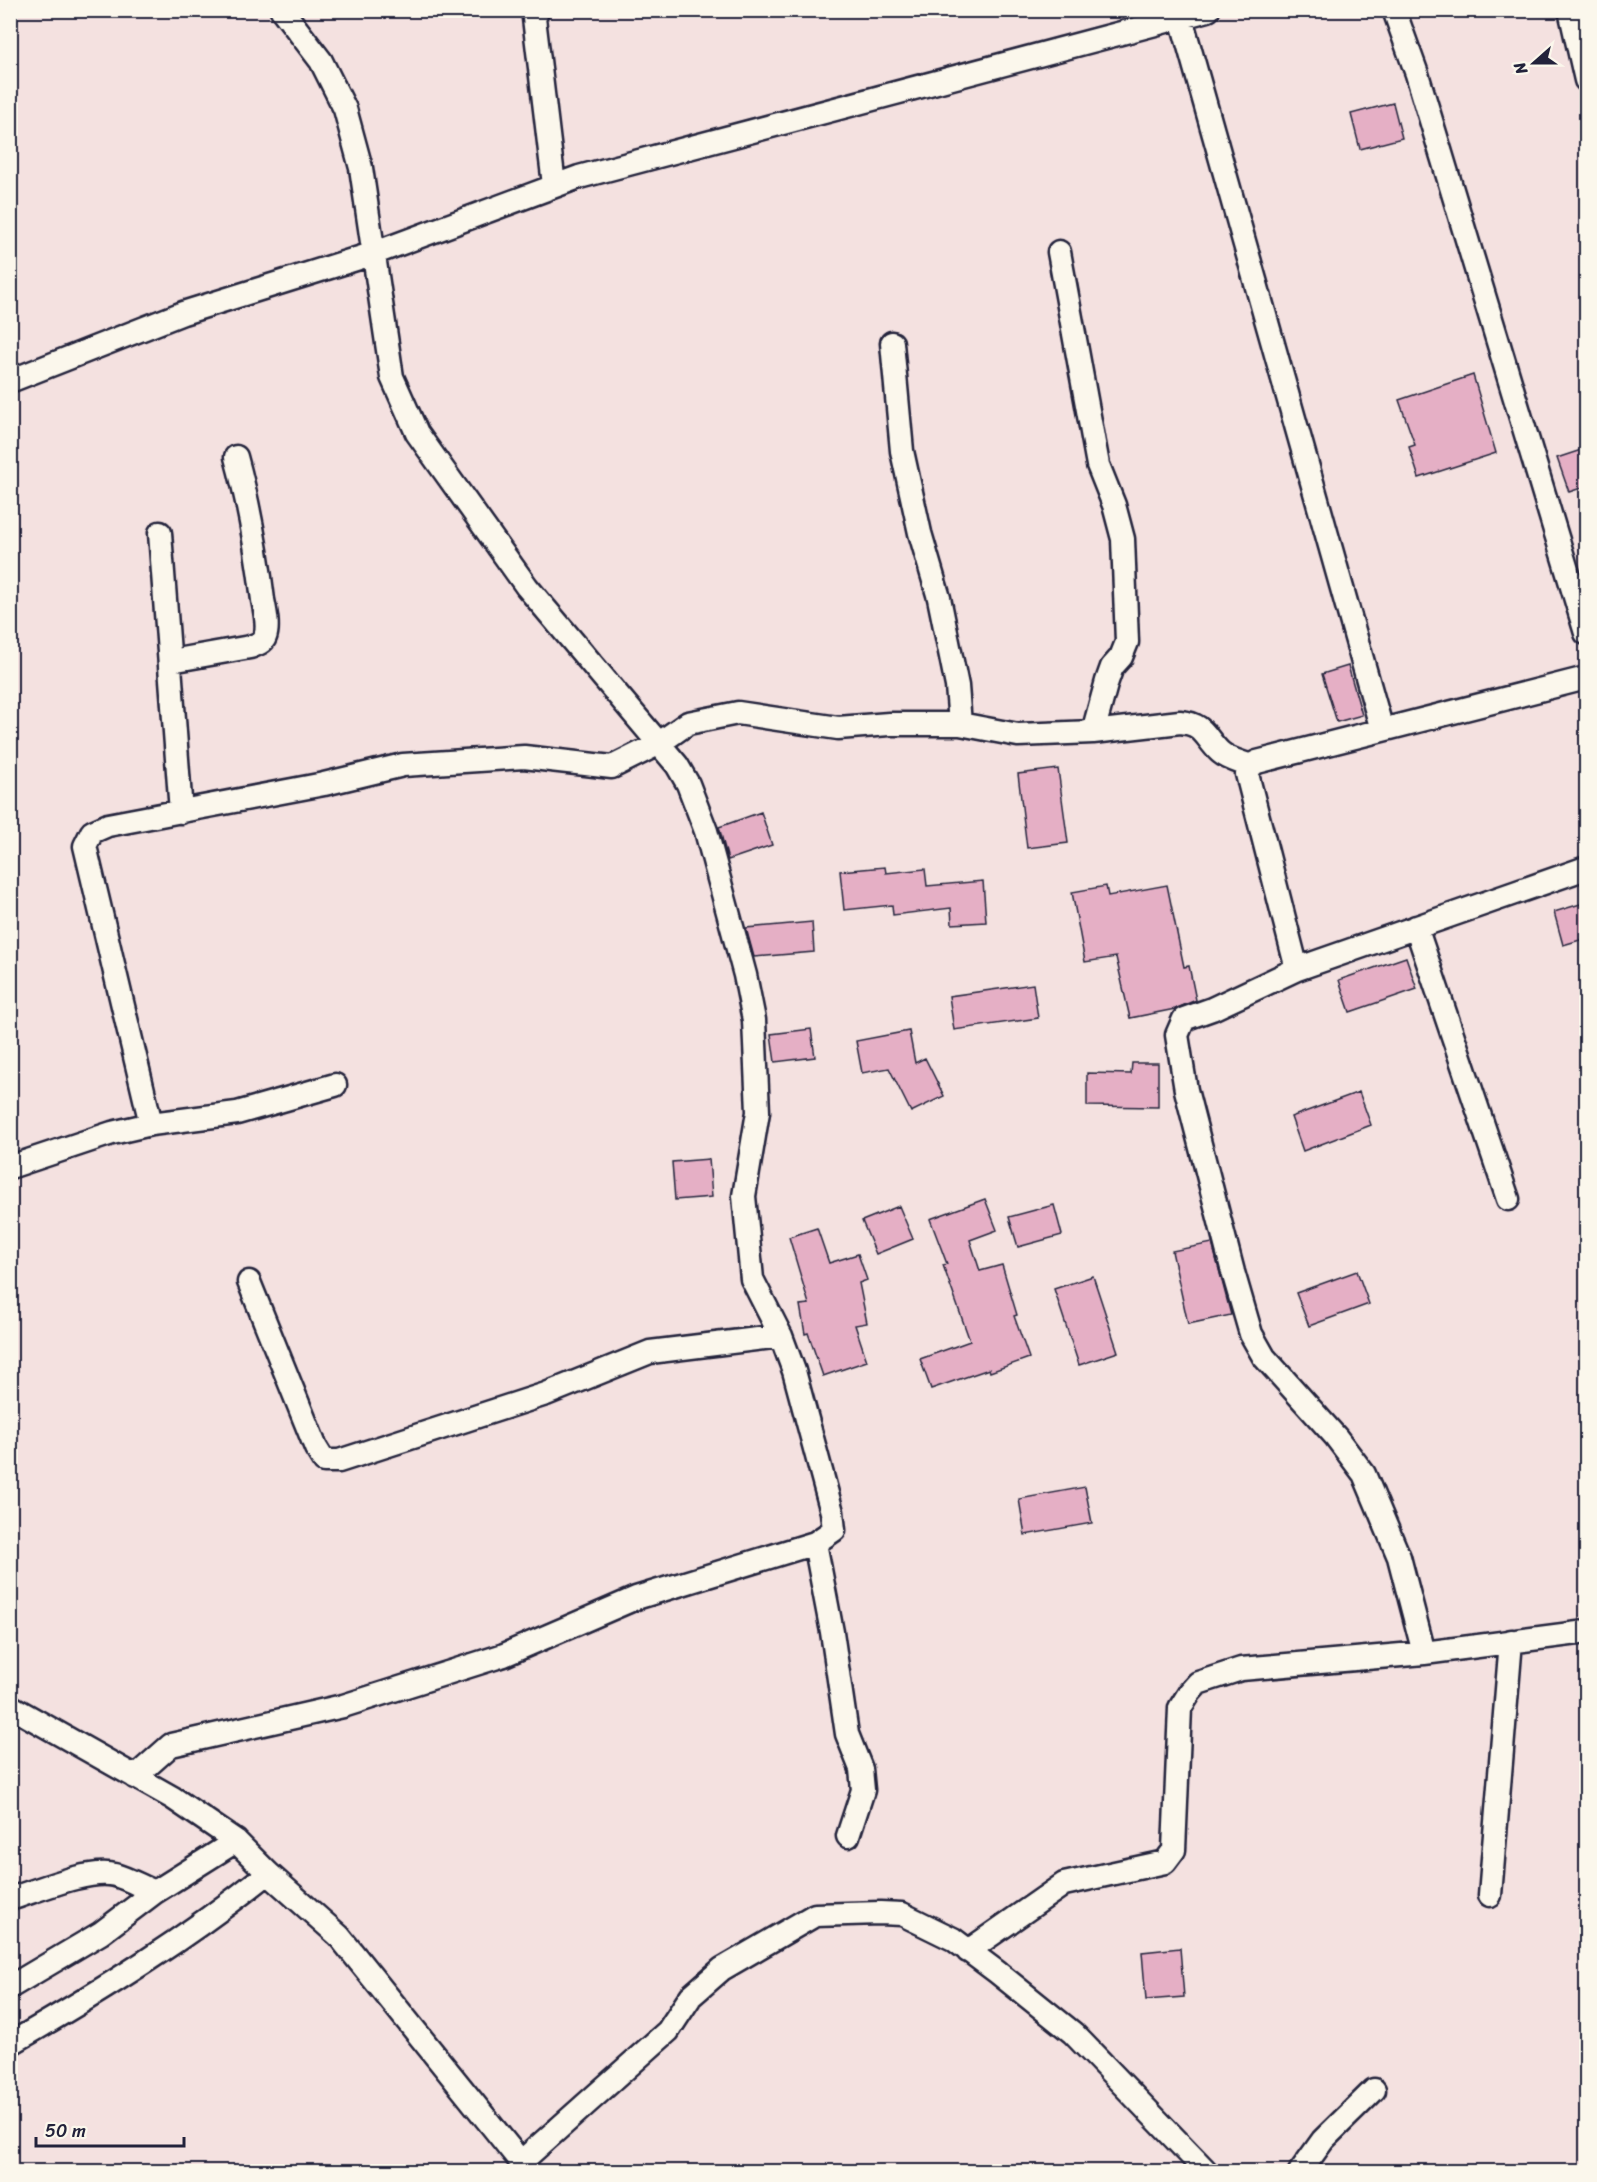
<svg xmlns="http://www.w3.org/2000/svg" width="1597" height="2182" viewBox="0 0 1597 2182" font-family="Sriracha,sans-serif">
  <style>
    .building { fill: #e5afc5; stroke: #22223b; stroke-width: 1.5 }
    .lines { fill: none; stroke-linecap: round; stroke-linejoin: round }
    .minor-casing { stroke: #22223b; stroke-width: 27 }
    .minor { stroke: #fbf7ec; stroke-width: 22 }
  </style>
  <rect width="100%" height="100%" fill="#f4e1e0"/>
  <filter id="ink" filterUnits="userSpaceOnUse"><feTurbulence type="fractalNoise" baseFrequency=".0167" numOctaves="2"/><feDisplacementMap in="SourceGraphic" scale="12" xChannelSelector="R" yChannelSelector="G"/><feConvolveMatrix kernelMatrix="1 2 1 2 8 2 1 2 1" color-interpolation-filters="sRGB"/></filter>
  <g filter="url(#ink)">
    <!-- building -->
    <path class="building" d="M1393 103 1402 138 1360 149 1351 114Z
      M1473 375 1496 453 1419 478 1409 447 1415 445 1399 400Z
      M1587 448V486L1569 492 1557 458Z
      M1348 666 1362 715 1337 722 1322 674Z
      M1058 769 1068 843 1027 848 1018 774Z
      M761 812 772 845 728 860 719 827Z
      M885 867 886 873 925 869 927 886 983 881 986 922 952 924 951 908 893 915 892 905 844 910 840 871Z
      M1167 885 1184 967 1189 966 1196 1000 1175 1009 1130 1018 1116 957 1085 962 1072 892 1106 886 1108 896Z
      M1587 902V938L1563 945 1554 912Z
      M812 922 814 952 754 957 746 928Z
      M1406 957 1417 989 1350 1012 1339 980Z
      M1033 984 1038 1018 954 1030 949 996Z
      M811 1029 815 1057 775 1062 771 1034Z
      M909 1031 915 1063 925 1058 944 1096 911 1112 889 1068 862 1073 856 1041Z
      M1132 1063H1158V1107L1087 1106V1073L1131 1074Z
      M1359 1092 1371 1125 1303 1151 1291 1117Z
      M709 1159 712 1197 675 1200 672 1162Z
      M985 1199 997 1230 970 1240 980 1271 1002 1265 1017 1315 1014 1316 1029 1358 990 1372 989 1369 931 1389 920 1359 970 1341 943 1265 947 1264 930 1219Z
      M1054 1205 1062 1235 1018 1247 1009 1217Z
      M899 1206 913 1239 876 1254 862 1221Z
      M817 1228 829 1263 858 1254 867 1280 859 1283 867 1323 855 1325 867 1361 823 1376 808 1333 805 1334 800 1305 809 1304 789 1237Z
      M1212 1243 1231 1315 1188 1324 1172 1251Z
      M1357 1271 1369 1304 1309 1326 1296 1293Z
      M1093 1276 1118 1352 1079 1365 1054 1289Z
      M1085 1487 1092 1523 1025 1535 1019 1499Z
      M1180 1948 1184 1997 1146 2000 1142 1952Z"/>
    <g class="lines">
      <defs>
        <path id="minor" d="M538 10 534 18 554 185
          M1394 10 1417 74 1586 633
          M1570 10 1586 80
          M1181 18 1382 730
          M1059 252 1098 465 1114 505 1123 539 1127 642 1121 657 1112 667 1107 681 1093 732
          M892 343 902 451 920 533 939 598 957 686 960 724
          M10 381 183 313 375 253 579 177 1208 10
          M160 533 181 812
          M171 661 250 647C255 645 263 643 265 637 269 627 265 610 263 600 257 551 249 504 236 457
          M1416 927 1508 1199
          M1297 969 1247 774 1251 766 1257 762 1586 678
          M151 1124 85 846 92 832 108 825 324 784 403 765 524 757 612 767 658 744 688 723 738 713 838 728 889 724H960L1018 735 1093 732 1180 722C1205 724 1204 737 1220 752 1229 760 1241 762 1251 766
          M10 1167 112 1133 151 1124 237 1113 335 1085
          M249 1282 316 1448 324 1461H339L546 1394 650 1352 781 1336
          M815 1543 832 1632 847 1734 861 1769 863 1790 848 1836
          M1424 1653 1399 1557 1364 1474 1336 1437 1264 1357 1251 1334 1233 1272 1186 1090 1177 1035 1184 1019 1212 1009 1297 969 1586 868
          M10 1706 173 1798 236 1841 268 1873 339 1936 529 2172
          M135 1777 171 1745 343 1706 504 1655 636 1598 815 1543 834 1530 832 1512 794 1371 781 1336 752 1279 744 1196 758 1112 754 1020 745 975 706 831 688 784 677 765 527 587 417 433 392 377 361 168 345 109 321 61 282 10
          M1490 1895 1511 1641
          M10 1899C36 1891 90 1868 115 1875 129 1879 142 1887 155 1892
          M968 1951 1064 1884 1165 1862 1174 1850 1180 1708 1190 1692 1198 1683 1241 1669 1424 1653 1586 1632
          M10 1987 101 1933 155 1892 236 1841
          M10 2044C100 1992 187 1938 268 1873
          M522 2161 668 2031 691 1996 722 1969 815 1915 880 1913 902 1914 953 1939 997 1972 1073 2033 1207 2172
          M1300 2172 1323 2140 1374 2090"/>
      </defs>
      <!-- minor casing -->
      <use href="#minor" class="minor-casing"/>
      <!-- minor -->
      <use href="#minor" class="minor"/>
    </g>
  </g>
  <!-- margin -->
  <rect width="1597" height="2182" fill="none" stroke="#fbf7ec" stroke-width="36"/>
  <rect x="18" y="18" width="1561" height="2146" fill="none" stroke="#22223b" stroke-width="2" filter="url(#ink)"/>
  <!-- north arrow -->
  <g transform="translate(1534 63) rotate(249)" stroke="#fbf7ec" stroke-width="4.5" paint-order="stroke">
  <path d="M0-4.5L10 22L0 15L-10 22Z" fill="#22223b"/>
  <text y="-9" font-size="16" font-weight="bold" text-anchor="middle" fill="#22223b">N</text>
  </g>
  <!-- scale -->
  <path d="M36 2137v9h148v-9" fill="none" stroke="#22223b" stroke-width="3"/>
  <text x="45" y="2137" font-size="18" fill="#22223b" stroke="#fbf7ec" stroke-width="4.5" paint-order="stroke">50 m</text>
</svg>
